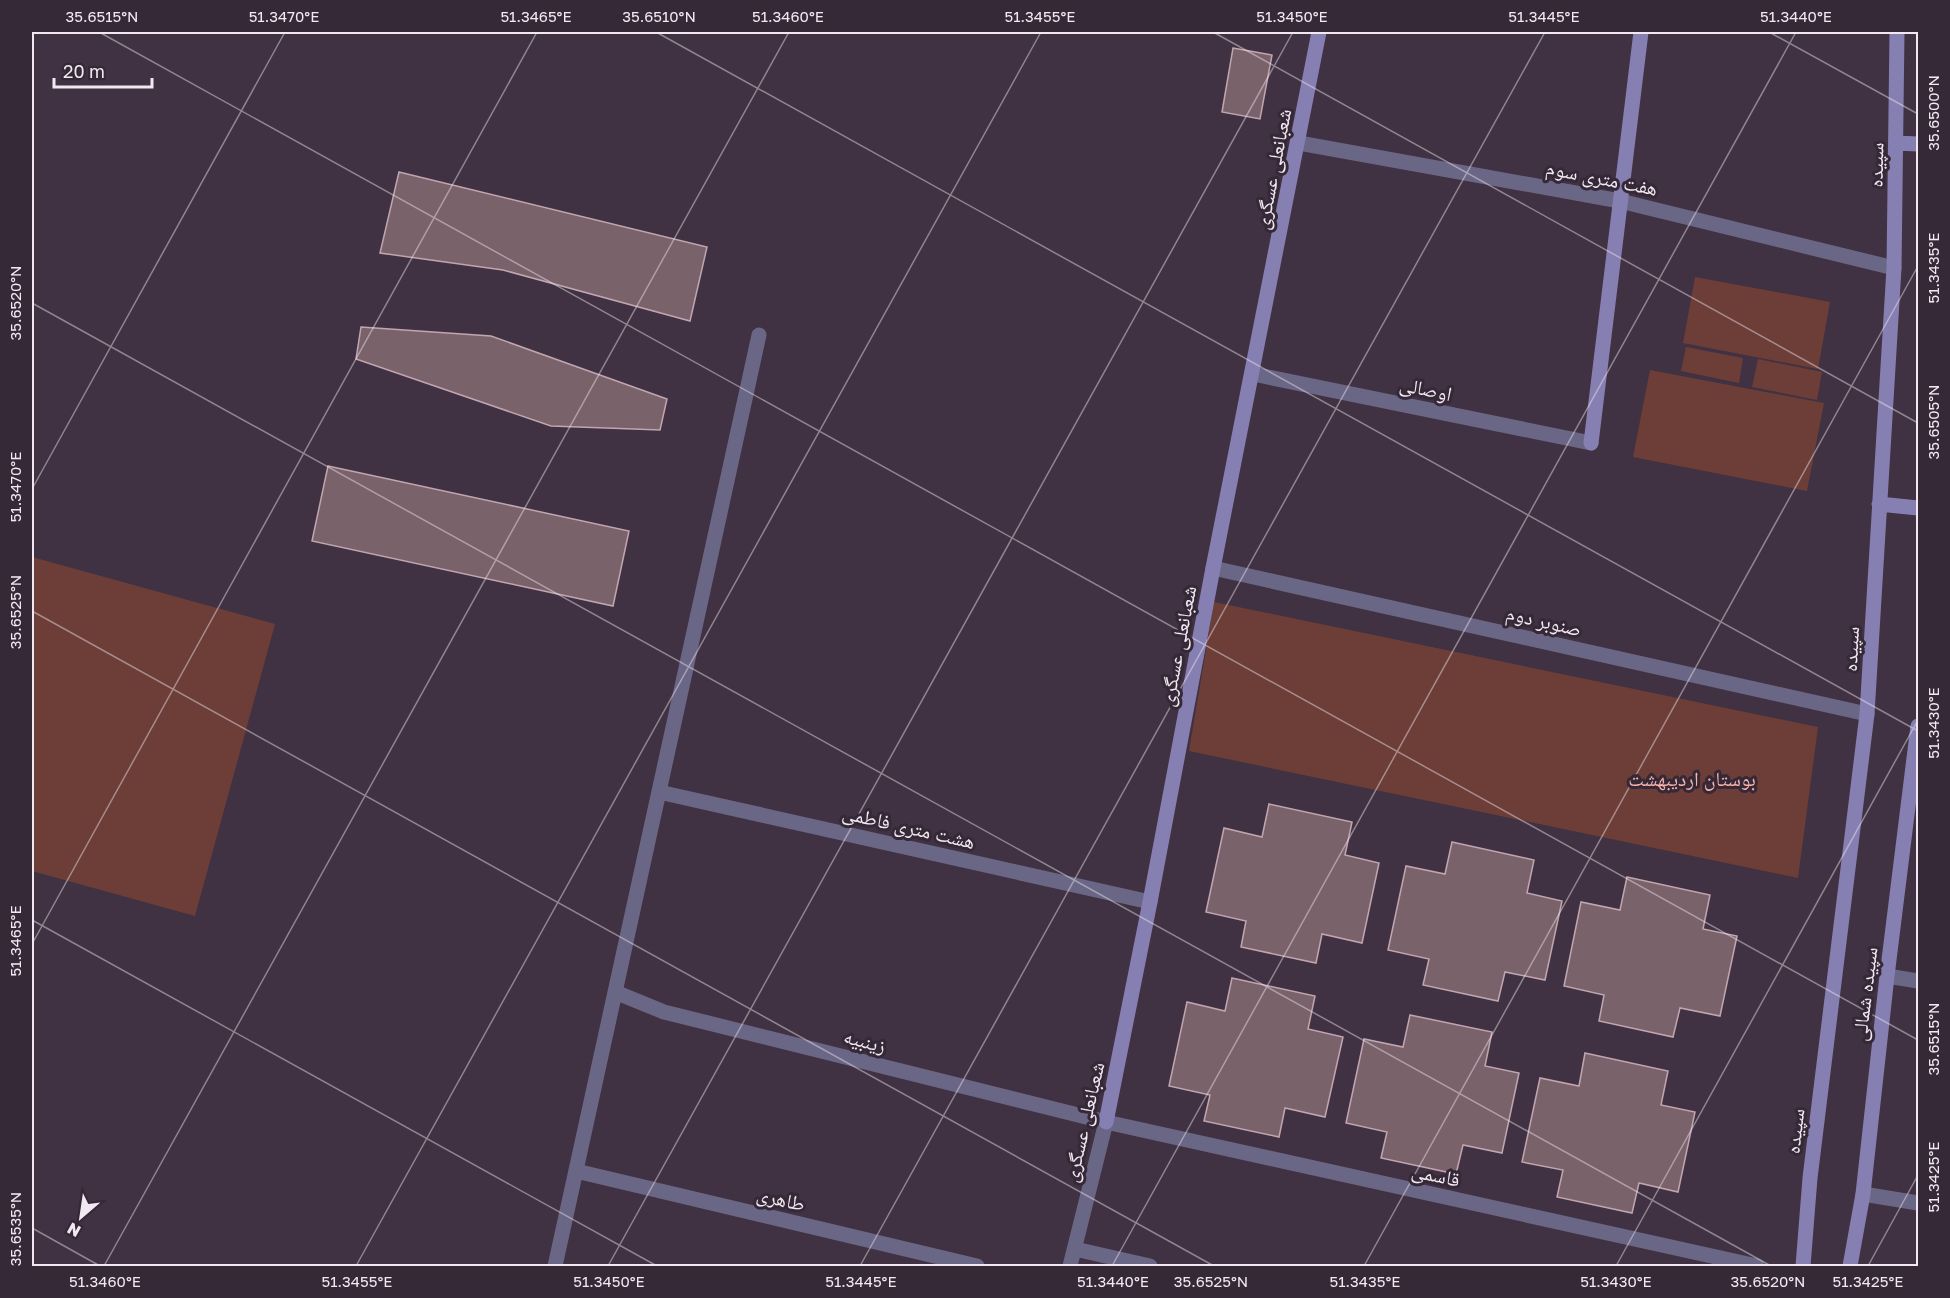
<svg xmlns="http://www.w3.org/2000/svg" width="1950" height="1298" viewBox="0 0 1950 1298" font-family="'Golos Text','Noto Naskh Arabic',sans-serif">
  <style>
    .green { fill: #6d3e38 }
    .building { fill: #7a626b; stroke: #c1a6b0; stroke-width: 1.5 }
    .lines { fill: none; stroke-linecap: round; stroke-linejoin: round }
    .street { stroke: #6a6786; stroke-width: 15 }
    .secondary { stroke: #8680b2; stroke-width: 15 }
    .ticks { fill: none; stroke: #f1e8f2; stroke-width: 1.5; stroke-opacity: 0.45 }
    .labels { text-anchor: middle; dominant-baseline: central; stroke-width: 6; stroke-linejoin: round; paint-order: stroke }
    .street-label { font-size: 20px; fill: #f1e8f2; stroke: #352837 }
    .park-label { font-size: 20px; fill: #f9b3aa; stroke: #352837 }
    .neatline { fill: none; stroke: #f1e8f2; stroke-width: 2 }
    .ticks-label { font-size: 15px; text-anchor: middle; fill: #f1e8f2 }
  </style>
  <rect width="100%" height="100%" fill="#403242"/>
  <!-- green -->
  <path class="green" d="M1695 277 1830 302 1818 369 1683 343Z
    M1686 347 1743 358 1739 383 1681 371Z
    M1758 359 1822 372 1817 400 1752 387Z
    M1650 370 1824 403 1807 491 1633 457Z
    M32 557 275 624 195 916 32 871Z
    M1214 602 1818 727 1798 878 1189 751Z"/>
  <!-- building -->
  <path class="building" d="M1233 48 1272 55 1260 119 1222 112Z
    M399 172 707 247 690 321 503 270 380 253Z
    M361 327 491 336 667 399 660 430 551 426 356 359Z
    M328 466 629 531 613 606 312 541Z
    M1269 804 1352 822 1345 855 1379 863 1362 943 1322 934 1316 963 1241 947 1246 921 1206 912 1224 828 1262 837Z
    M1452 842 1534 860 1527 893 1562 901 1545 980 1505 972 1498 1001 1423 985 1429 959 1388 950 1406 866 1445 874Z
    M1627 877 1710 895 1703 929 1737 936 1720 1016 1680 1008 1673 1037 1599 1021 1604 995 1564 986 1581 902 1620 910Z
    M1232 978 1315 996 1308 1029 1343 1037 1325 1117 1285 1108 1279 1137 1204 1121 1210 1095 1169 1086 1187 1002 1225 1011Z
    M1410 1015 1492 1032 1485 1066 1519 1073 1502 1153 1463 1145 1456 1174 1381 1158 1387 1132 1346 1123 1364 1039 1403 1047Z
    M1585 1053 1668 1071 1661 1105 1695 1112 1678 1192 1639 1183 1632 1213 1557 1197 1563 1170 1522 1162 1540 1078 1579 1086Z"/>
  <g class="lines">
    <!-- street -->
    <path class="street" d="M1299 143 1620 201 1894 268
      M1253 374 1591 443
      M1213 568 1867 714
      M659 792 1150 902
      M1887 976 1918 981
      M615 992 664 1012 1106 1122 1757 1266
      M576 1171 977 1266
      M1863 1194 1918 1203
      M1075 1249 1150 1266
      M555 1266 759 335
      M1070 1266 1106 1122"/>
    <!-- secondary -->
    <path class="secondary" d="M1896 143 1918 144
      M1591 443 1641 32
      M1879 504 1918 508
      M1106 1122 1150 902 1213 568 1319 32
      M1803 1266 1810 1178 1867 714 1894 268 1897 32
      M1850 1266 1863 1194 1887 976 1918 726"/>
  </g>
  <!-- ticks -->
  <path class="ticks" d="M99 32 1918 1040M656 32 1918 731M1213 32 1918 423M1769 32 1918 114M32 35 33 32M32 303 1771 1266M32 489 285 32M32 611 1214 1266M32 920 657 1266M32 944 537 32M32 1228 100 1266M104 1266 789 32M356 1266 1041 32M608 1266 1293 32M860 1266 1545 32M1112 1266 1796 32M1364 1266 1918 266M1616 1266 1918 720M1868 1266 1918 1175"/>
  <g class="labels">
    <!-- street labels -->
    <g class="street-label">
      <text transform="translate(1875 165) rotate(-89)">سپیده</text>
      <text transform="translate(1272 169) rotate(-79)">شعبانعلی عسگری</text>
      <text transform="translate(1602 177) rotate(11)">هفت متری سوم</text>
      <text transform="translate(1426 388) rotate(12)">اوصالی</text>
      <text transform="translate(1544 620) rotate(13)">صنوبر دوم</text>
      <text transform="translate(1177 646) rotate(-79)">شعبانعلی عسگری</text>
      <text transform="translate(1850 649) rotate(-87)">سپیده</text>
      <text transform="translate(909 826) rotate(13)">هشت متری فاطمی</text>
      <text transform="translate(1864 994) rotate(-83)">سپیده شمالی</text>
      <text transform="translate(865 1040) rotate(14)">زینبیه</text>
      <text transform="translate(1083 1122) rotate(-77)">شعبانعلی عسگری</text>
      <text transform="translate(1794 1131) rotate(-83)">سپیده</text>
      <text transform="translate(1436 1174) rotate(12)">قاسمی</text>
      <text transform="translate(781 1198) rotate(13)">طاهری</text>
    </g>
    <!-- park labels -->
    <g class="park-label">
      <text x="1692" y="778">بوستان اردیبهشت</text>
    </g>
  </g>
  <!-- border -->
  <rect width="1950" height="1298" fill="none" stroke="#352837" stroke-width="66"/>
  <!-- north arrow -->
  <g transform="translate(81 1217) rotate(209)" stroke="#352837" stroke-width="4.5" paint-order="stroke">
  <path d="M0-4.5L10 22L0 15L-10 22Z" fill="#f1e8f2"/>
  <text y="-9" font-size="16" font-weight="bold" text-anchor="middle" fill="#f1e8f2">N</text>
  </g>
  <!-- scale -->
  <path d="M54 78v9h98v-9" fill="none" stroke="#f1e8f2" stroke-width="3"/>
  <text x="63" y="78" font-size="18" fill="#f1e8f2" stroke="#352837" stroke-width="4.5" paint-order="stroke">20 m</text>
  <rect x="33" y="33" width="1884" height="1232" class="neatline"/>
  <g class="ticks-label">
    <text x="102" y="22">35.6515°N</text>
    <text x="284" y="22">51.3470°E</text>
    <text x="536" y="22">51.3465°E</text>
    <text x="659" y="22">35.6510°N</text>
    <text x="788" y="22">51.3460°E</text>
    <text x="1040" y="22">51.3455°E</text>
    <text x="1292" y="22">51.3450°E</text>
    <text x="1544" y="22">51.3445°E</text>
    <text x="1796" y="22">51.3440°E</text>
    <text transform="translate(1934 113) rotate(-90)" y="5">35.6500°N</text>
    <text transform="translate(1934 268) rotate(-90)" y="5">51.3435°E</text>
    <text transform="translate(16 303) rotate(-90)" y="5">35.6520°N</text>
    <text transform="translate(1934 422) rotate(-90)" y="5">35.6505°N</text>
    <text transform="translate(16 487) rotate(-90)" y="5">51.3470°E</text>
    <text transform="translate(16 612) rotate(-90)" y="5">35.6525°N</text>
    <text transform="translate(1934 723) rotate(-90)" y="5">51.3430°E</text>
    <text transform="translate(16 941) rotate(-90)" y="5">51.3465°E</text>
    <text transform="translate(1934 1039) rotate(-90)" y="5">35.6515°N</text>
    <text transform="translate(1934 1177) rotate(-90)" y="5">51.3425°E</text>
    <text transform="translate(16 1229) rotate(-90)" y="5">35.6535°N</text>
    <text x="105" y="1287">51.3460°E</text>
    <text x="357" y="1287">51.3455°E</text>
    <text x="609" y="1287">51.3450°E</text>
    <text x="861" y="1287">51.3445°E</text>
    <text x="1113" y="1287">51.3440°E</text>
    <text x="1211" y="1287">35.6525°N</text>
    <text x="1365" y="1287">51.3435°E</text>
    <text x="1616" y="1287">51.3430°E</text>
    <text x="1768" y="1287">35.6520°N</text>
    <text x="1868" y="1287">51.3425°E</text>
  </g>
</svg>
